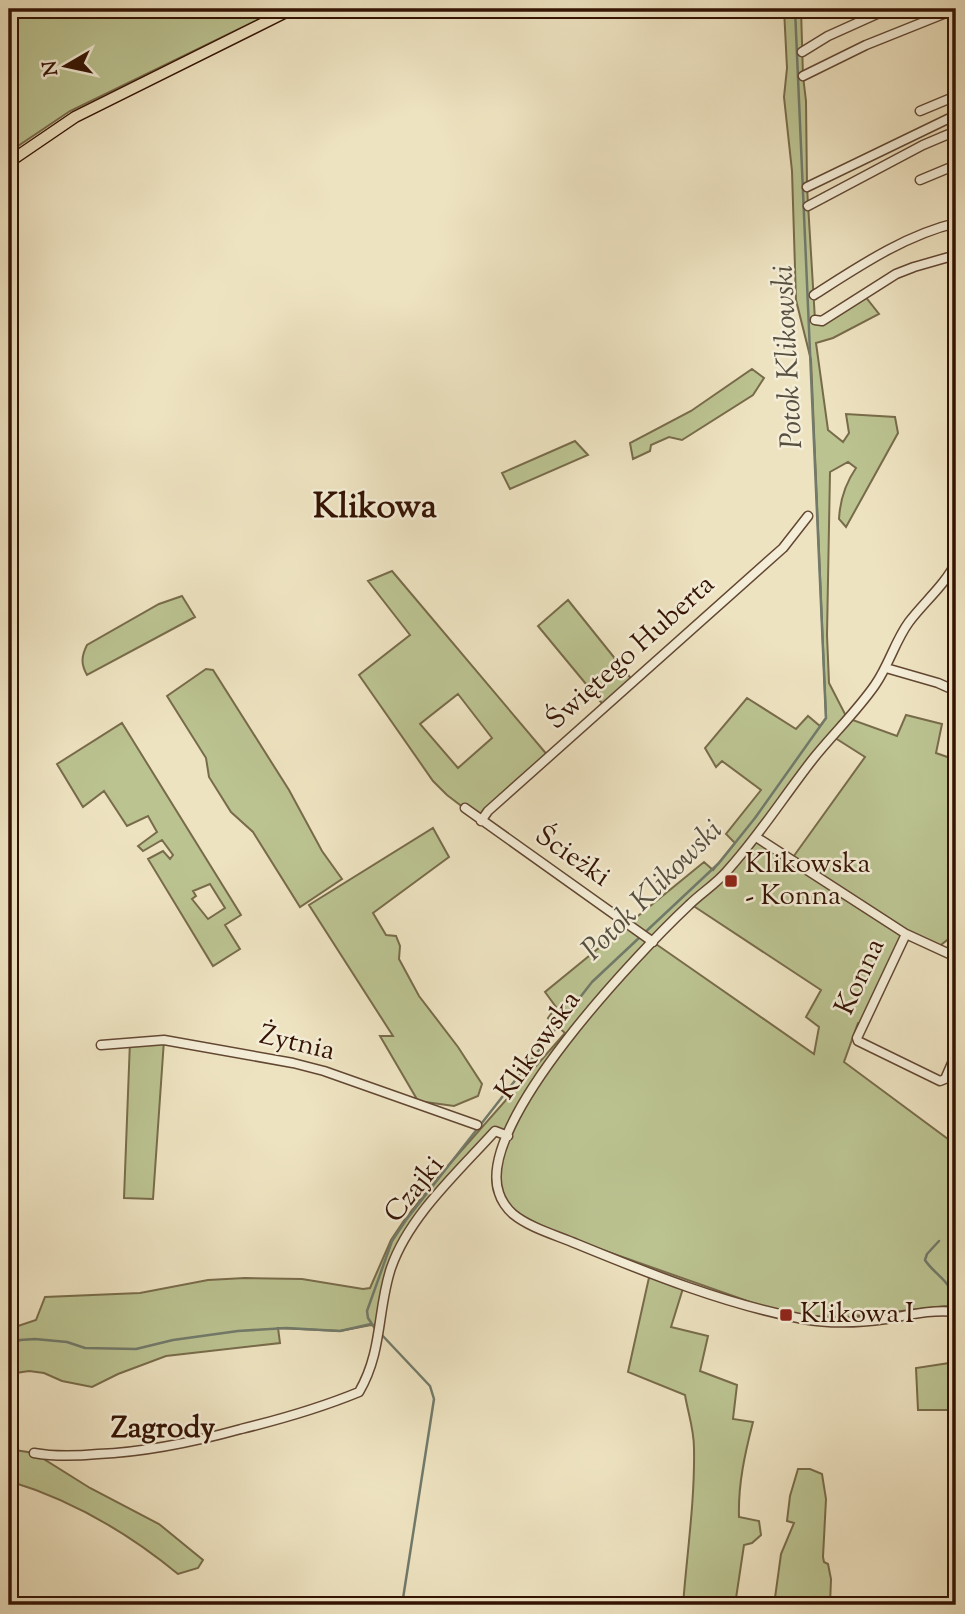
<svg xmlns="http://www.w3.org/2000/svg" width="965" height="1614" viewBox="0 0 965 1614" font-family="'Sorts Mill Goudy',serif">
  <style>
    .green { fill: #bbc391; stroke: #786b4a; stroke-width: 2; fill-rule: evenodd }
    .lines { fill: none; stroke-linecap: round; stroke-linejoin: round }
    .stream { stroke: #717a6b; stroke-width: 2.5 }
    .minor-casing { stroke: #624732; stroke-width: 11 }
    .major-casing { stroke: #341303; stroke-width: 13 }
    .minor { stroke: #f4edd7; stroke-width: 8 }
    .major { stroke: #eee3c1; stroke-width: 10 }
    .poi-dot { fill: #8f2418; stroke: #f4edd7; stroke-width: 2.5 }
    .labels { text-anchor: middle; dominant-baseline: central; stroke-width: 5; stroke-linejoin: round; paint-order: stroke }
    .street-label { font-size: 28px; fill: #341303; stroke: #f4edd7 }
    .poi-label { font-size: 28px; fill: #341303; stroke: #f4edd7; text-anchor: start }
    .water-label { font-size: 30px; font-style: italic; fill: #574f40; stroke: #f4edd7 }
    .neighbourhood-label { font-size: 30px; font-weight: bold; fill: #341303; stroke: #f4edd7 }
    .district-label { font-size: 35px; font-weight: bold; fill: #341303; stroke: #f4edd7 }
  </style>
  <rect width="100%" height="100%" fill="#eee3c1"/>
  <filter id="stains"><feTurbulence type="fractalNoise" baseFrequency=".00286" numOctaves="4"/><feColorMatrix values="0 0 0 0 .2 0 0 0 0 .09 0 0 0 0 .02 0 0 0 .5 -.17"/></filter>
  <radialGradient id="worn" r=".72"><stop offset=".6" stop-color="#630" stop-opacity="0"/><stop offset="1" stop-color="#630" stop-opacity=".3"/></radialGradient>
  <!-- green -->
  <path class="green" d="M9 9H280L70 111 9 152Z
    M784 9H801L803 76 806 101 807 187 815 320 864 295 879 314 833 338 816 343 828 430 843 442 849 433 846 414 895 417 898 433 846 527 839 519C840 500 845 484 856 468L848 462 830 472 827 635 829 683 847 718 897 736 906 715 942 724 936 753 956 760V933L937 948 906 935 866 1021 858 1023 844 1062 956 1145V1335L954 1312 946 1306 847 1317 809 1316 770 1309 563 1236 514 1212 504 1203 496 1176 508 1136 495 1132 402 1239 379 1327 371 1325 340 1331 278 1328 280 1343 166 1356 118 1374 92 1387 62 1381 44 1373 29 1371 9 1374V1329L36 1320 45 1297 140 1293 208 1280 245 1278 302 1279 363 1289 370 1288 391 1240 405 1219 439 1176 565 1033 548 1018 556 1007 545 992 704 862 713 870 735 843 726 834 761 790 722 761 716 767 705 748 747 698 796 729 808 716 820 726 826 718 811 360 796 300 792 171 784 97 787 68ZM832 736 865 757 791 860 756 837ZM692 905 821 990 806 1017 819 1027 814 1054 653 942Z
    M752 369 764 378 753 395 682 440 669 437 651 445 650 451 633 459 630 443 691 411Z
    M575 441 588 455 510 489 502 473Z
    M392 571 549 757 481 821 447 795 433 781 359 675 410 635 368 581ZM458 694 492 738 458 768 420 724Z
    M182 596 195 617 87 675C81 664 81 657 87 645L159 604Z
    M568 600 633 681 605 707 538 626Z
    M206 669 213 670 289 790 322 851 342 879 300 907 253 832 231 812 209 777 206 758 167 696Z
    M122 723 241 915 225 925 240 949 213 966 148 859 163 851 170 859 173 855 162 840 143 851 138 846 157 832 148 816 127 826 104 791 83 807 57 764ZM210 884 225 908 208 919 192 899 196 896 193 891Z
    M433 828 449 857 373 913 386 935 396 936 400 946 399 959 419 996 458 1047 482 1084 478 1096 454 1106 418 1101 380 1036H393L309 905Z
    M164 1040 153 1199 124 1198 130 1041Z
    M650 1273 684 1285 671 1327 708 1336 700 1371 737 1385 733 1419 753 1422C745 1453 738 1484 739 1517L759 1521 761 1535 752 1543 744 1545 735 1605H683C687 1553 695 1500 694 1448 694 1429 688 1413 685 1395L628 1372Z
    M956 1362V1456H954L949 1410H918L916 1368Z
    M9 1446 15 1450 34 1453 90 1488 159 1524 203 1560 198 1568 178 1574C127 1532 72 1500 9 1481Z
    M798 1469H810L822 1474 826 1499 823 1557 824 1562 828 1564 831 1579 830 1605H774L781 1554 794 1523 787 1521 790 1496Z"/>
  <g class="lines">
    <!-- stream -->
    <path class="stream" d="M939 1241 927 1254 925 1260C932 1271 943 1277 949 1287L956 1289
      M376 1330 368 1318 367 1311 392 1241 406 1220 592 982 719 863 755 818 826 718 795 9
      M381 1334 430 1386 434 1399 402 1605
      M9 1345 20 1340 35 1339 67 1342 85 1348 136 1349 173 1340 238 1331 286 1328 340 1331 371 1324"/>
    <defs>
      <path id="minor" d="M802 52 828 36 888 9
        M803 76 866 45 956 9
        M920 111 956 96
        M920 180 956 165
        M807 187 956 115
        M808 206 923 145 956 131
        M814 295C858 267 905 235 956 223
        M815 320 822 321 896 274 914 267 956 255
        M956 562C945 585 924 602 909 622 895 641 889 665 875 685 857 711 833 734 813 759 784 796 759 836 727 871 716 884 701 893 689 905 640 951 474 1124 499 1193 501 1200 507 1209 513 1214 530 1228 556 1235 577 1244 650 1274 725 1304 803 1319 831 1324 858 1323 886 1319 909 1315 933 1309 956 1312
        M886 668 938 683 956 691
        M465 808 653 942
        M481 821 488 811 783 548 808 516
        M756 837 906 934 956 957
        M906 934 857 1038 858 1041 940 1081 945 1079 956 1054
        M101 1045 164 1040 293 1063 324 1071 477 1125
        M34 1453C56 1457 77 1456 98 1454 148 1452 194 1442 241 1429 282 1419 320 1408 359 1392 383 1351 377 1310 391 1268 409 1216 458 1172 495 1131L508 1136"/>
      <path id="major" d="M9 162 75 117 292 9"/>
    </defs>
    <!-- minor casing -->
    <use href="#minor" class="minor-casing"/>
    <!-- major casing -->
    <use href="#major" class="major-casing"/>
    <!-- minor -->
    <use href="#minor" class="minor"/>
    <!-- major -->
    <use href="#major" class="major"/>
  </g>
  <!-- markers -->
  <g class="poi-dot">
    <rect x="724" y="874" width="14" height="14" rx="3.5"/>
    <rect x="779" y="1308" width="14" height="14" rx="3.5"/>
  </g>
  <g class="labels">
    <!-- street labels -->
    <g class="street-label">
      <text transform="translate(631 653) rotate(-42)">Świętego Huberta</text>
      <text transform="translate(572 857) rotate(35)">Ścieżki</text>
      <text transform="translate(861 977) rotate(-65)">Konna</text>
      <text transform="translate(297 1044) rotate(13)">Żytnia</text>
      <text transform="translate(539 1046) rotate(-55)">Klikowska</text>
      <text transform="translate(415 1190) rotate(-51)">Czajki</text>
    </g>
    <!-- poi labels -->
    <g class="poi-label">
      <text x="745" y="865">Klikowska<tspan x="745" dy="32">- Konna</tspan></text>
      <text x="800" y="1315">Klikowa I</text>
    </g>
    <!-- water labels -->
    <g class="water-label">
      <text transform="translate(789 357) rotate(-93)">Potok Klikowski</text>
      <text transform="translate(653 891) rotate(-45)">Potok Klikowski</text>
    </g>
    <!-- neighbourhood labels -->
    <g class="neighbourhood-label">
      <text x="163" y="1429">Zagrody</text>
    </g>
    <!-- district labels -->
    <g class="district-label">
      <text x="375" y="508">Klikowa</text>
    </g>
  </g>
  <!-- margin -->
  <rect width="965" height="1614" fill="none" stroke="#eee3c1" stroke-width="35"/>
  <rect x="10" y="10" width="944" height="1593" fill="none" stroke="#341303" stroke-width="3.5"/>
  <rect x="18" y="18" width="930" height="1579" fill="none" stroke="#341303" stroke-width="2"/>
  <!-- north arrow -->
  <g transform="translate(66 66) rotate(261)" stroke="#f4edd7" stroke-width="5" paint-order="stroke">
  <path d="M0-5L12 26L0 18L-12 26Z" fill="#341303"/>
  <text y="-10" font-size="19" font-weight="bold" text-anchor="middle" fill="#341303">N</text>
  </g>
  <rect width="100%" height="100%" filter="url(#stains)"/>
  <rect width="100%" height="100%" fill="url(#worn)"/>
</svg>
